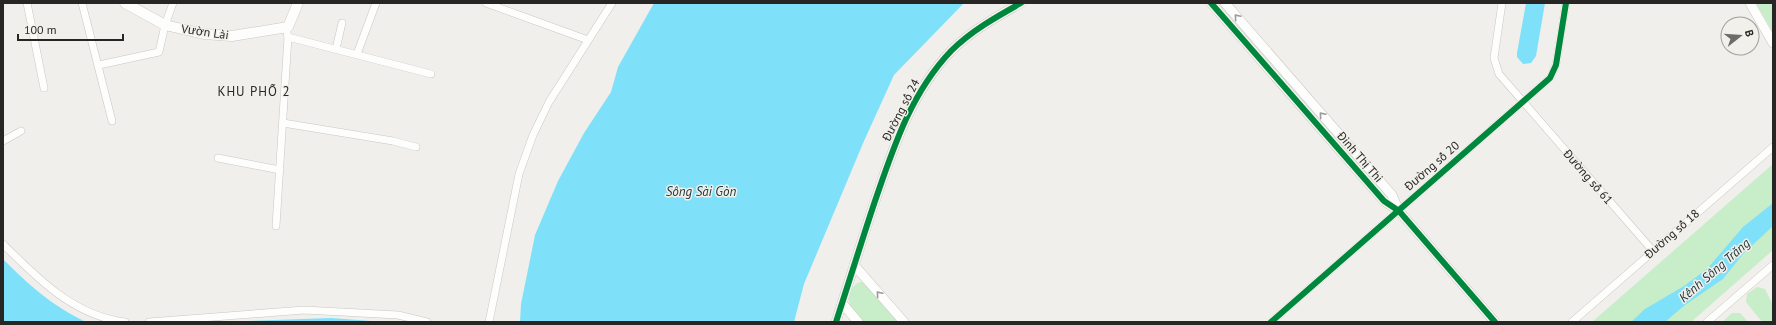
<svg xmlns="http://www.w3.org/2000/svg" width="1776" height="325" font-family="'PT Sans',sans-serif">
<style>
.green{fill:#c7eec8}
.water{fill:#7fe1f9}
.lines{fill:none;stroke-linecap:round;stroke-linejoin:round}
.minor-casing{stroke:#c8c7c4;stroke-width:8}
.tertiary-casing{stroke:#c8c7c4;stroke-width:10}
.secondary-casing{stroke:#c8c7c4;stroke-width:11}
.minor{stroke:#fdfdfc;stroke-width:7}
.tertiary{stroke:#fdfdfc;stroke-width:9}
.secondary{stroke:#fdfdfc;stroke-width:10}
.cycleway-casing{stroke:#f2f0ea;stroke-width:8}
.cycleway{stroke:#00873e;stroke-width:6}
.oneway{stroke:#9d9c9b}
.labels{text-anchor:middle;stroke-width:3;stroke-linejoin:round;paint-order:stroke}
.street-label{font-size:12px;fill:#272624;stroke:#f2f0ea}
.neighbourhood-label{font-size:13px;letter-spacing:1px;fill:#272624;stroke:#f2f0ea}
.water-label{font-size:13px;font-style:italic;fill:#21383f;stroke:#f2f0ea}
</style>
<rect width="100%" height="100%" fill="#f0efec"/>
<g class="green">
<polygon points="1756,3 1773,3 1773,32"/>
<polygon points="1773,164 1773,250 1691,322 1592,322"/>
<path d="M862 282 865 284 899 322H863C859 317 854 313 851 307 846 299 852 282 862 282Z"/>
<polygon points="1757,287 1765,289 1773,305 1773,322 1762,322 1746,302 1747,294"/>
<polygon points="1732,313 1740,313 1748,322 1722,322"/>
</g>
<g class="water">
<polygon points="654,3 964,3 894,75 864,141 804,284 794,322 520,322 521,304 535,235 558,181 584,133 611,92 618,67"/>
<polygon points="1526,3 1545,3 1536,56 1531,63 1523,64 1517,57 1517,53"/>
<polygon points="1773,203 1773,226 1743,254 1723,279 1685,305 1665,322 1631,322 1645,309 1684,286 1707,269 1743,227"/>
<path d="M3 259C30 286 51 305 86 322H3Z"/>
<polygon points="331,318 384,322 242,322 247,321"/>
</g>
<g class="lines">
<defs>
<g id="minor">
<polyline points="27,3 44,88"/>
<polyline points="82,3 112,121"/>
<polyline points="486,3 588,40"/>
<polyline points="1502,3 1494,58 1499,74 1653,251"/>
<polyline points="288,37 431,74"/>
<polyline points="336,49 342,23"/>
<polyline points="357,54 376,3"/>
<polyline points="99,65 159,52 165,25 173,3"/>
<polyline points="283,123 393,141 416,147"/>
<polyline points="3,141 21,131"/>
<polyline points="218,158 280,170"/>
<polyline points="276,226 288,37 286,28"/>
<path d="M3 244C37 278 74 316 125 322"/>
<polyline points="149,322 304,310 398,315 427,322"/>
<polyline points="489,322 519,174 533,135 549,102 612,3"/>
<polyline points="1271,322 1550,78 1556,65 1566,3"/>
<polyline points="1572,322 1773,147"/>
<polyline points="1707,322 1773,265"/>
</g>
<g id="tertiary">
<polyline points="1211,3 1384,201 1399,211 1495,322"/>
<polyline points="1225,3 1392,195 1399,211"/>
<polyline points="1750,3 1773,43"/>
<polyline points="854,265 904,322"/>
<polyline points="842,303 858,322"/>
<path d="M836 322C849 282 861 243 874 204 893 149 910 94 951 51 971 31 996 17 1021 3"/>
</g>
<polyline id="secondary" points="125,3 165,25 204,34 232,36 288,27 298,3"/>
</defs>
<use href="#minor" class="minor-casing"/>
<use href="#tertiary" class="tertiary-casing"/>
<use href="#secondary" class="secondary-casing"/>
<use href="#minor" class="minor"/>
<use href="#tertiary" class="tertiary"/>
<use href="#secondary" class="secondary"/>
<defs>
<g id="cycleway">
<polyline points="1211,3 1384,201 1399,211 1495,322"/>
<path d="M836 322C849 282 861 243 874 204 893 149 910 94 951 51 971 31 996 17 1021 3"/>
<polyline points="1271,322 1550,78 1556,65 1566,3"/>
</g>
</defs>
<use href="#cycleway" class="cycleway-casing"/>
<use href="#cycleway" class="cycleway"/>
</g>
<defs><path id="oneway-chevron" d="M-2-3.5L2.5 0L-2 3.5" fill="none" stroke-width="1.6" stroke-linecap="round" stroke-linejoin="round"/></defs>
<g class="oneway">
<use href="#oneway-chevron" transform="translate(1237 17) rotate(-131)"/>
<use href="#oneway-chevron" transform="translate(1322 115) rotate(-131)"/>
<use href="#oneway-chevron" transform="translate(879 294) rotate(-131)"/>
</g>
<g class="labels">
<g class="street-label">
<text transform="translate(205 32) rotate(8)" y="4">Vườn Lài</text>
<text transform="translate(901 110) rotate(-63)" y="4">Đường số 24</text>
<text transform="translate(1360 157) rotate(49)" y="4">Đinh Thị Thi</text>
<text transform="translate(1432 166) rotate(-41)" y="4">Đường số 20</text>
<text transform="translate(1588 177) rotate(49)" y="4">Đường số 61</text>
<text transform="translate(1672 234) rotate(-41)" y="4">Đường số 18</text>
</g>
<g class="neighbourhood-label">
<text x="254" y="96">KHU PHỐ 2</text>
</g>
<g class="water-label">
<text x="701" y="196">Sông Sài Gòn</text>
<text transform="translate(1714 270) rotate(-41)" y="5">Kênh Sông Trăng</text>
</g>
</g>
<rect width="1776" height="325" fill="none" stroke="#272624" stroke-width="8"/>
<g transform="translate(1740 36) rotate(73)"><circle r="19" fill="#f2f0ea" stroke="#a19f9b"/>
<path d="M0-3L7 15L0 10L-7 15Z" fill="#6d6c6a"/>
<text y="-6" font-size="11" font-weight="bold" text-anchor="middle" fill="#272624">B</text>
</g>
<path d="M18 34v6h105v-6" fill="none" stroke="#272624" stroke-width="2"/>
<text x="24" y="34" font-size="12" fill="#272624" stroke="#f2f0ea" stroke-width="3" paint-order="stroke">100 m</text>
</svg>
